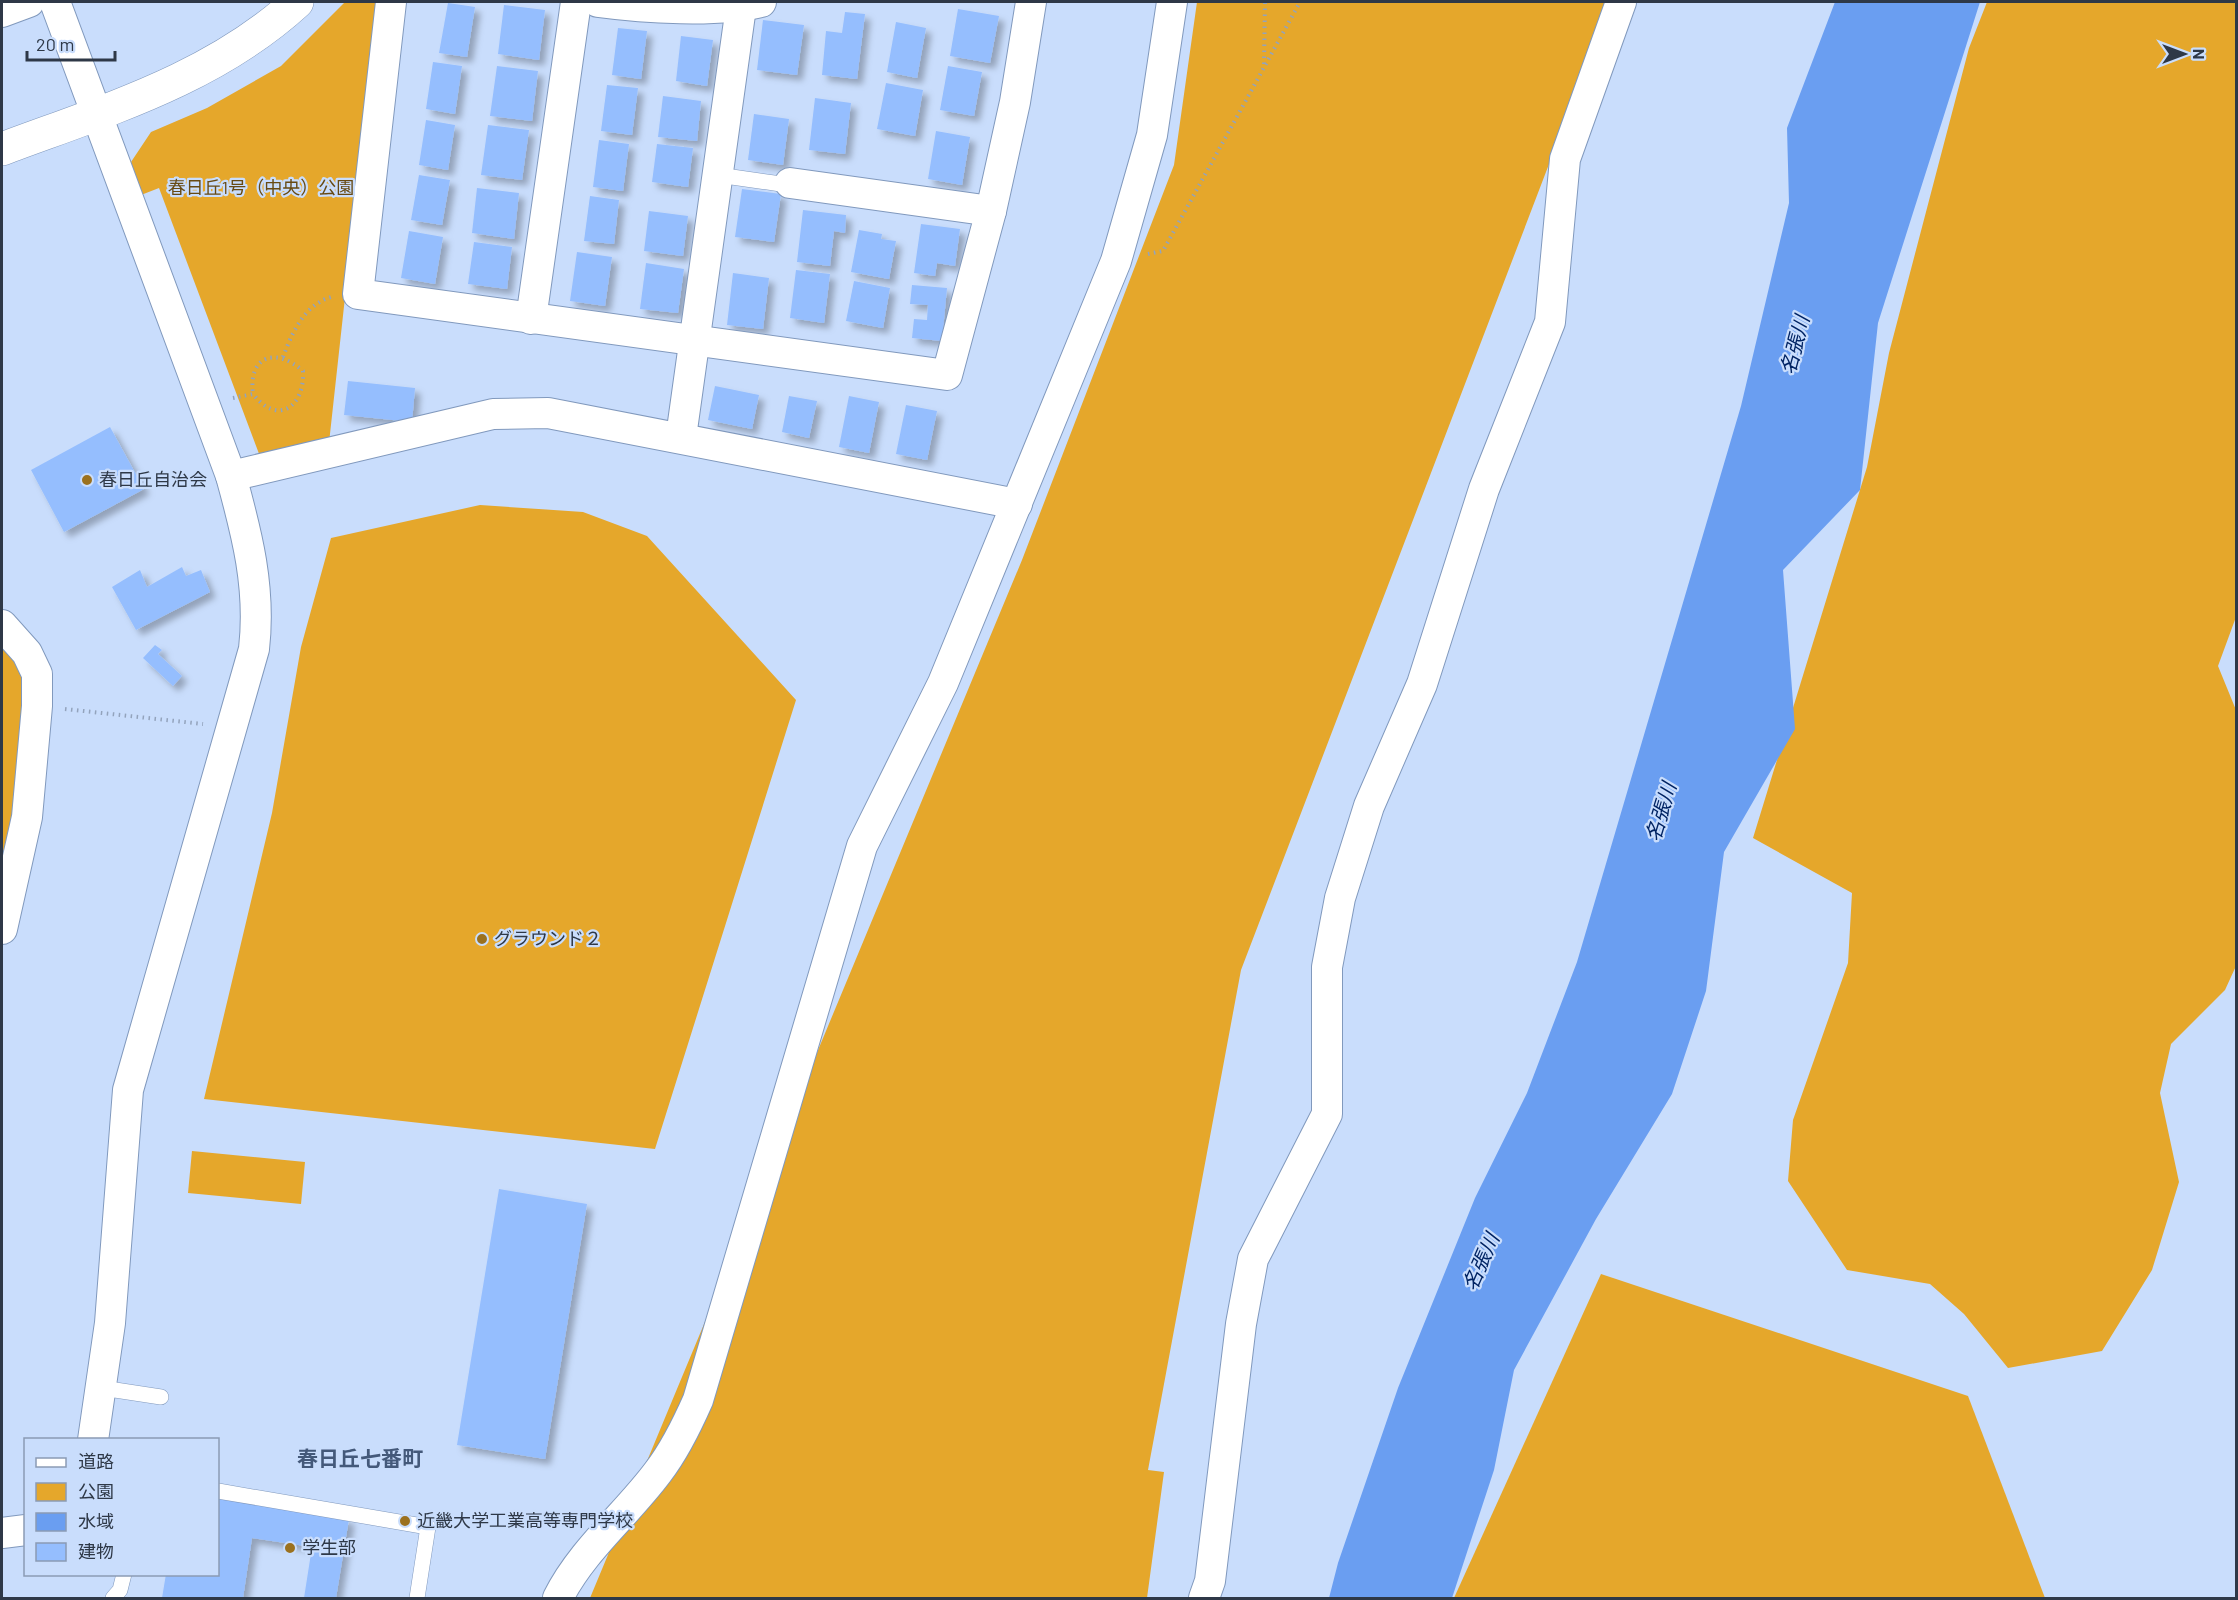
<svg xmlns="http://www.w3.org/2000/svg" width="2238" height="1600" font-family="Barlow,'Noto Sans JP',sans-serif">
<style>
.green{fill:#e5a72b}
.water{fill:#6a9ef1}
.building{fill:#95befe;filter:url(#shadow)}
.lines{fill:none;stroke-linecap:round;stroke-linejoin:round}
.service-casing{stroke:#8199bd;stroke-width:16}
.minor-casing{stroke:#8199bd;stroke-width:32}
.tertiary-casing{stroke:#8199bd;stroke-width:34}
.path{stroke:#93a3bc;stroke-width:4;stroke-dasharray:1.5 4.5;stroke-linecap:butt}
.service{stroke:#fff;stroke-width:15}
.minor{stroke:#fff;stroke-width:30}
.tertiary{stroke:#fff;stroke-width:33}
.poi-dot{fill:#9b711f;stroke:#c9ddfc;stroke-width:2}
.labels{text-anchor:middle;stroke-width:4.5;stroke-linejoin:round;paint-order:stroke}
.park-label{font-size:18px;fill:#674a13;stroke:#c9ddfc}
.poi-label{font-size:18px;fill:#2e3847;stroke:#c9ddfc;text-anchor:start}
.water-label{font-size:20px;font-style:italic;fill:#002363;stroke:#c9ddfc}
.quarter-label{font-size:21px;font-weight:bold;fill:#44597a;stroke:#c9ddfc}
</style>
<defs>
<filter id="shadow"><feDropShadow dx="5.5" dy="5.5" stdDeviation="3" flood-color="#0004"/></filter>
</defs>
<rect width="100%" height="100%" fill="#c9ddfc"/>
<g class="green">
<polygon points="345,2 376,2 377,6 329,443 261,459 159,188 141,195 131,162 151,132 207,108 281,66"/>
<polygon points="1197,2 1611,2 1241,970 1148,1470 1164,1472 1147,1598 590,1598 1022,560 1174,165"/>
<polygon points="1987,2 2236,2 2236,617 2218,666 2236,710 2236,966 2225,990 2171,1044 2160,1093 2179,1182 2152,1270 2102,1351 2008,1368 1964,1314 1930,1284 1847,1270 1788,1181 1793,1120 1848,963 1852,893 1753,838 1867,467 1889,353 1969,48"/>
<polygon points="480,505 583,512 647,536 796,700 655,1149 204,1099 272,813 301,647 331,538"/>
<polygon points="2,645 17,661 27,688 16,814 2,872"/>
<polygon points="192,1151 305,1162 301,1204 188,1193"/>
<polygon points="1601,1274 1968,1396 2045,1598 1454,1598"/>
</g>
<polygon class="water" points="1835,2 1980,2 1878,323 1860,490 1783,570 1795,729 1724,852 1706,991 1672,1094 1596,1219 1514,1370 1494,1470 1452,1598 1329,1598 1338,1563 1398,1388 1475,1198 1527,1093 1577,962 1741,406 1789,203 1787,128"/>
<g class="building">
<polygon points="448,3 475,7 467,57 439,53"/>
<polygon points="504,5 545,10 539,60 498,54"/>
<polygon points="958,9 999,16 990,63 950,56"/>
<polygon points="845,12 865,14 857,79 822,75 826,31 842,33"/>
<polygon points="763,20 804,25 797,75 757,70"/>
<polygon points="896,22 926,28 917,78 887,72"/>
<polygon points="618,28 647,31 641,79 612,75"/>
<polygon points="681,36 713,40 707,86 676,81"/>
<polygon points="433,62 462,66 455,114 426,109"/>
<polygon points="497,66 538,71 532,121 490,116"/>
<polygon points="948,66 982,72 974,116 940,110"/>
<polygon points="886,83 923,90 915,136 877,129"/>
<polygon points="607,85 638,88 632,135 601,131"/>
<polygon points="663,96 701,101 697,141 658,137"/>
<polygon points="815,98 851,103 845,154 809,150"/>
<polygon points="754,114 789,119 783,165 748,160"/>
<polygon points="426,120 455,125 448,170 419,165"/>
<polygon points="488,125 529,130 522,180 481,175"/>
<polygon points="936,131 970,137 962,185 928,179"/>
<polygon points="599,140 629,144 623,191 593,187"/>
<polygon points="657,144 693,148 688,187 652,182"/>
<polygon points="419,175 450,180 442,225 411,220"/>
<polygon points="477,188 519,193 514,239 472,233"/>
<polygon points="742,189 781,194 774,242 735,237"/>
<polygon points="590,196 619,200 614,244 584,241"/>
<polygon points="803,210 846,215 845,233 834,231 830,266 797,262"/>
<polygon points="649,211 688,216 683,256 644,251"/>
<polygon points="921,224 960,229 955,266 937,263 935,276 914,273"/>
<polygon points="859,230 882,234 881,239 896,241 889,279 851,272"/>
<polygon points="409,231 443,237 435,284 401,278"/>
<polygon points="474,242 512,247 507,289 468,284"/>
<polygon points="577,252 612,257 605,306 570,301"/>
<polygon points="646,263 684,269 678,313 640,309"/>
<polygon points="796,270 830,274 824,323 790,318"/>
<polygon points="733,273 769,278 763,329 727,325"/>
<polygon points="854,281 890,288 883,328 846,321"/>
<polygon points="912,285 947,288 942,341 912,338 914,319 927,320 928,305 910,304"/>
<polygon points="348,381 415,388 412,422 344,415"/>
<polygon points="715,386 759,395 752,429 708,420"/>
<polygon points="789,396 817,401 809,438 782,432"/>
<polygon points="849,396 879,402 869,453 839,447"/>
<polygon points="906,405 937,411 927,460 896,454"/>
<polygon points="110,427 144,489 64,532 31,470"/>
<polygon points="182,567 186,576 201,570 210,592 136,630 112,587 140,570 147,587"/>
<polygon points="155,645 162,650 158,654 182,676 173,686 143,658"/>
<polygon points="499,1189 587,1204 545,1459 457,1445"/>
<polygon points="218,1498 349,1519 336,1598 304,1598 312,1547 252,1538 243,1598 162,1598 166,1574 218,1574"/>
</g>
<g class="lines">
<defs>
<g id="service">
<polyline points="718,175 781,184 790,183"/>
<polyline points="102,1388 161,1397"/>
<polyline points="218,1491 428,1527 417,1598"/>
<polyline points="113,1598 120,1590 124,1574"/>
</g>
<g id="minor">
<path d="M55 2 231 476C247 534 261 588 254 649L128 1090 110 1323 93 1440"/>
<polyline points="391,2 358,294 947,375 991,211 1015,102 1031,2"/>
<path d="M598 2C643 8 718 13 761 2"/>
<polyline points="2,12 29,2"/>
<polyline points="790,183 991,211"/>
<polyline points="531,319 576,2"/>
<polyline points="681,437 741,7"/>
<polyline points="231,476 493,414 548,413 1017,504"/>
<polyline points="2,625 27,653 37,674 37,706 27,817 2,929"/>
<polyline points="2,1533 26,1530"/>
<path d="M558 1598C582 1550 626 1515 658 1472 675 1450 687 1425 698 1400L862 846 943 683 1116 261 1152 135 1172 2"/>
<polyline points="1204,1598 1210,1581 1241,1324 1253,1259 1327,1114 1327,967 1340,898 1369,806 1422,684 1484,489 1550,322 1565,159 1621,2"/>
</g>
<path id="tertiary" d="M2 149C106 110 213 79 297 2"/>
</defs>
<use href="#service" class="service-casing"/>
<use href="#minor" class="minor-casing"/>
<use href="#tertiary" class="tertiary-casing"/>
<g class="path">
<polyline points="1264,64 1265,2"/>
<polyline points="1148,254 1163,251 1300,2"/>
<path d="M283 357C292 333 304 305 331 297"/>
<path d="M233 398 253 394C277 426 305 407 303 371 276 347 248 355 253 394"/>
<polyline points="65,709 203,724"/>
</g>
<use href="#service" class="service"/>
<use href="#minor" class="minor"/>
<use href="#tertiary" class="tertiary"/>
</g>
<g class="poi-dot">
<circle cx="87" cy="480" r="6"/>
<circle cx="482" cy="939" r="6"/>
<circle cx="405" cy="1521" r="6"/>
<circle cx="290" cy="1548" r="6"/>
</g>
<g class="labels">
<g class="park-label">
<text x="261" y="194">春日丘1号（中央）公園</text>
</g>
<g class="poi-label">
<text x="99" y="486">春日丘自治会</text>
<text x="494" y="945">グラウンド２</text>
<text x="417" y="1527">近畿大学工業高等専門学校</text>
<text x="302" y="1554">学生部</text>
</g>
<g class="water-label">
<text transform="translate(1795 345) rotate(-75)" y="7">名張川</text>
<text transform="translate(1661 812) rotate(-73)" y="7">名張川</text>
<text transform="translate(1481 1262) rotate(-66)" y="7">名張川</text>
</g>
<g class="quarter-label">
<text x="360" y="1466">春日丘七番町</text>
</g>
</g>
<rect width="2238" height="1600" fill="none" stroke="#2e3847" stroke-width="6"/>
<rect x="24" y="1438" width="195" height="138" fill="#c9ddfc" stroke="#8b9bb4" stroke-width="1.5"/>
<rect x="36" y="1458" width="30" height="9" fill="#ffffff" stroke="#8b9bb4" stroke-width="1.5"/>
<text x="78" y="1468" font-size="18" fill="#2e3847">道路</text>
<rect x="36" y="1483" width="30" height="18" fill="#e5a72b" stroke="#8b9bb4" stroke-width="1.5"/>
<text x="78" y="1498" font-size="18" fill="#2e3847">公園</text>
<rect x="36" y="1513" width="30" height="18" fill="#6a9ef1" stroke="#8b9bb4" stroke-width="1.5"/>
<text x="78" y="1528" font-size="18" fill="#2e3847">水域</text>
<rect x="36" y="1543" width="30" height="18" fill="#95befe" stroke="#8b9bb4" stroke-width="1.5"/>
<text x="78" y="1558" font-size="18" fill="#2e3847">建物</text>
<g transform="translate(2184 54) rotate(90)" stroke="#c9ddfc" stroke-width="4.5" paint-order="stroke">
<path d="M0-4.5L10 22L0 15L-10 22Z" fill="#2e3847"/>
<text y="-9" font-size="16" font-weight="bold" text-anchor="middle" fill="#2e3847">N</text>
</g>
<path d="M27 51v9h88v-9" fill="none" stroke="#2e3847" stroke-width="3"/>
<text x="36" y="51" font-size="18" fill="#2e3847" stroke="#c9ddfc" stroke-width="4.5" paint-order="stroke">20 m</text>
</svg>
